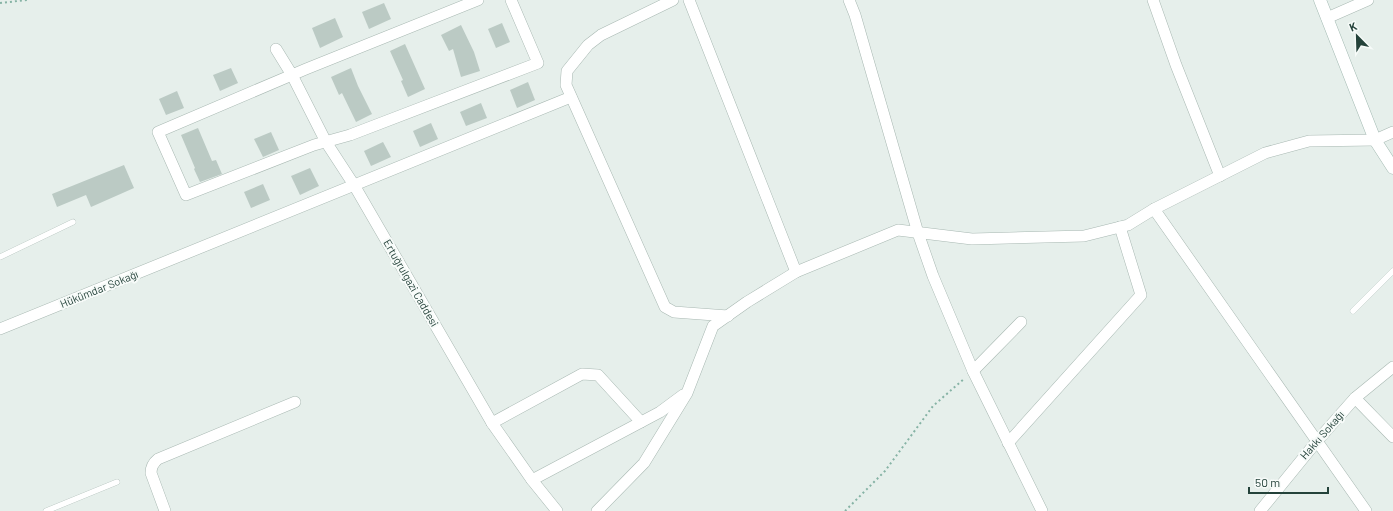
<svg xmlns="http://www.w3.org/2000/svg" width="1393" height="511" font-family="Barlow,sans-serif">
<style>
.building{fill:#bbcac4}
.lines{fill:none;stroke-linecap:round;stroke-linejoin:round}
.lane-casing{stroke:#a8b8b2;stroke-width:6}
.street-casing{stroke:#a8b8b2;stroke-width:12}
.secondary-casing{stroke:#a4bbb3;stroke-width:13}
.path{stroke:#86b3a5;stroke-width:2;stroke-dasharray:2 3;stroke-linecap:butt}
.lane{stroke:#fff;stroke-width:5.5}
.street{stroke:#fff;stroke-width:11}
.secondary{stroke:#fff;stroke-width:12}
.labels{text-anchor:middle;stroke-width:4;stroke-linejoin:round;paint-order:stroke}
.street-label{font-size:11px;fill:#24423a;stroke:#f7fbf9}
</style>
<rect width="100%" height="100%" fill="#e6efeb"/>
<g class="building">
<polygon points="384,3 391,19 369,29 362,12"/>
<polygon points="335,18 343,37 320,48 312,28"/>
<polygon points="502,23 510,42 496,48 488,29"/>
<polygon points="461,25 474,52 480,71 461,77 453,49 449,51 441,35"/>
<polygon points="405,44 425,89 408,97 401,81 403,80 390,51"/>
<polygon points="231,68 238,83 220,91 213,75"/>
<polygon points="351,68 358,86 372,114 356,122 342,93 339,95 331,77"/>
<polygon points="528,82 535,100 517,108 510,90"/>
<polygon points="177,91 184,108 166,115 159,99"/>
<polygon points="481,103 487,118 466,126 460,112"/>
<polygon points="431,123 438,139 420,147 413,131"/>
<polygon points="198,128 212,161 216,160 222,174 200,182 194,169 195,168 181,135"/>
<polygon points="271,132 279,150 263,157 254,139"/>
<polygon points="383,142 391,157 371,166 364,151"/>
<polygon points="124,165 134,188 91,207 86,195 57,207 52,194"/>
<polygon points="310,168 319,186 300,195 291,176"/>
<polygon points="263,184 270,200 251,208 244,192"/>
</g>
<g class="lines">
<defs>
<g id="lane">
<polyline points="0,257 73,222"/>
<polyline points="1353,311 1393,271"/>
<polyline points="46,511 117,482"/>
</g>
<g id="street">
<polyline points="478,0 306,69 158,132 186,195 314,145 350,135 538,63 511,0"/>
<polyline points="673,0 601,35 588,45 567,71 566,85 665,307 674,312 728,316"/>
<polyline points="689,0 796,272"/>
<polyline points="849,0 855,15 918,233 933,276 973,371 1042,511"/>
<polyline points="1153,0 1176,65 1220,176"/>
<polyline points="1327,18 1368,0"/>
<polyline points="276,49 292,75 326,142 354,185 492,423 532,480 557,511"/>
<polyline points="1154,209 1366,511"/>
<polyline points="0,329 571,97"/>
<polyline points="973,371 1021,322"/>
<polyline points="1355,398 1393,437"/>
<polyline points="492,423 582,374 598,375 641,422"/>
<polyline points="1008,443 1141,295 1120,227"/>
<polyline points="532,480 660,412 683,395"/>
<path d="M165 511 151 473C151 467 153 463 158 459L295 402"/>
<polyline points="597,511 644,463 687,393 713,326 747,302 796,272 898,230 972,239 1084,236 1128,225 1154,209 1265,153 1309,141 1375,140 1393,132"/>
<polyline points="1260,511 1317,441 1355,398 1393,367"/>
</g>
<polyline id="secondary" points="1320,0 1375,140 1393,168"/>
</defs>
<use href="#lane" class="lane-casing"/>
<use href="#street" class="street-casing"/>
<use href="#secondary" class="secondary-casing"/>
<g class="path">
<polyline points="0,3 27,0"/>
<polyline points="845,511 885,471 933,406 965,378"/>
</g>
<use href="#lane" class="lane"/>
<use href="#street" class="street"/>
<use href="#secondary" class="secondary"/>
</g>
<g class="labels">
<g class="street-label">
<text transform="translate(411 283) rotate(60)" y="4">Ertuğrulgazi Caddesi</text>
<text transform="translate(99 289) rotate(-22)" y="4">Hükümdar Sokağı</text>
<text transform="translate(1322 435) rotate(-49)" y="4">Hakkı Sokağı</text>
</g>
</g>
<g transform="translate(1357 36) rotate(337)" stroke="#f7fbf9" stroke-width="3" paint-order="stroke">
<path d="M0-3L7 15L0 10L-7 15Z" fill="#24423a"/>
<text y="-6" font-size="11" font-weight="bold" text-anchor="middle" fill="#24423a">K</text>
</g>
<path d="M1249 487v6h79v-6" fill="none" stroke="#24423a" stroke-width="2"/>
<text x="1255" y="487" font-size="12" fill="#24423a" stroke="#f7fbf9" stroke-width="3" paint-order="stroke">50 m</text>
</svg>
